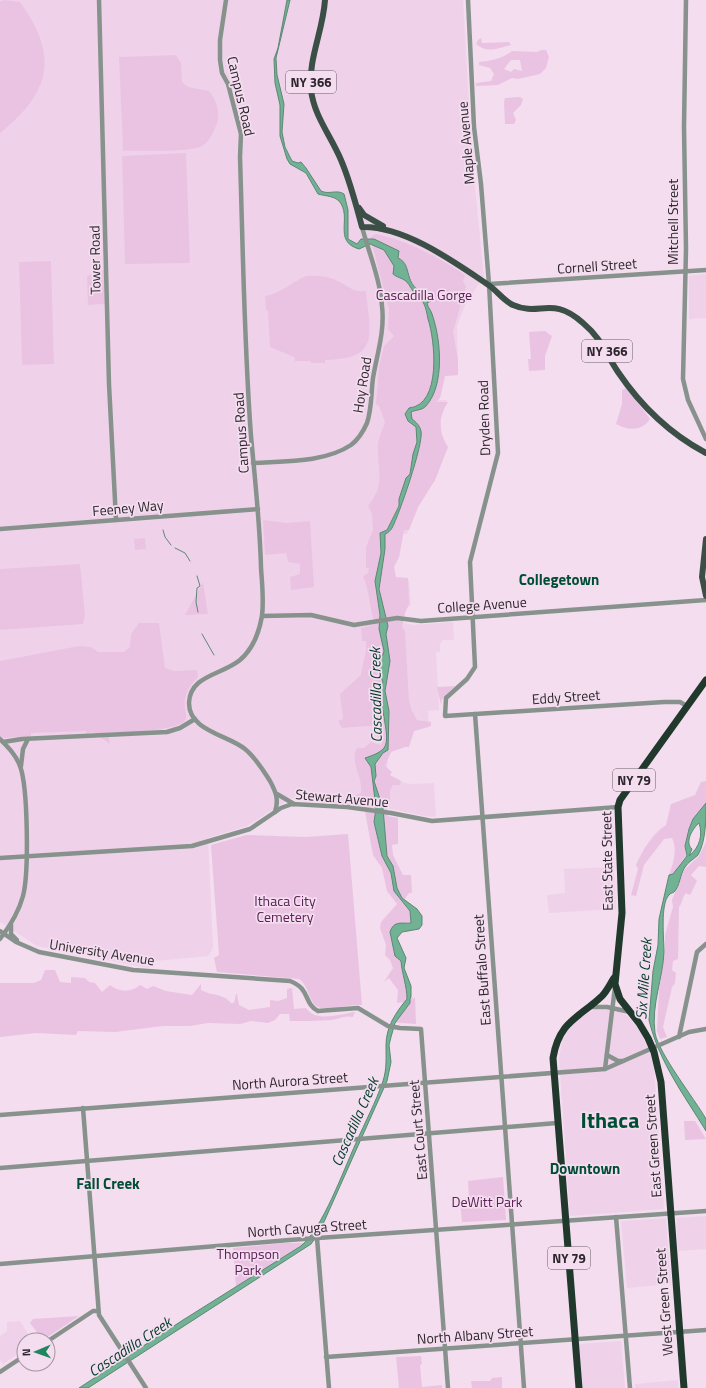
<svg xmlns="http://www.w3.org/2000/svg" width="706" height="1388" font-family="'Titillium Web',sans-serif">
<style>
.built{fill:#efd2ea}
.green{fill:#eac3e3;fill-rule:evenodd}
.water{fill:#71b194;stroke:#5d8775;fill-rule:evenodd}
.lines{fill:none;stroke-linecap:round;stroke-linejoin:round}
.stream{stroke:#5d8775;stroke-width:1}
.minor{stroke:#87928c;stroke-width:4.5}
.major{stroke:#3b4f46;stroke-width:6}
.highway{stroke:#21382d;stroke-width:7}
.labels{text-anchor:middle;stroke-width:3.5;stroke-linejoin:round;paint-order:stroke}
.shield{fill:#f3ddef;stroke:#695d67;stroke-width:1}
.shield-label{font-size:13px;font-weight:bold;fill:#2e262d}
.street-label{font-size:14px;fill:#2e262d;stroke:#f3ddef}
.park-label{font-size:14px;fill:#5b2156;stroke:#f3ddef}
.neighbourhood-label{font-size:15px;font-weight:bold;fill:#004d35;stroke:#f3ddef}
.water-label{font-size:15px;font-style:italic;fill:#013b28;stroke:#f3ddef}
.town-label{font-size:22px;font-weight:bold;fill:#004d35;stroke:#f3ddef}
</style>
<rect width="100%" height="100%" fill="#f3ddef"/>
<g class="built">
<polygon points="0,0 463,0 472,158 484,276 465,305 457,326 458,375 445,376 441,395 437,400 447,400 440,415 442,437 448,447 435,480 418,507 407,534 403,534 399,557 394,567 397,582 409,581 411,605 399,614 401,622 413,625 453,622 454,640 443,640 440,644 440,652 436,652 439,710 428,711 429,727 408,733 388,756 387,778 410,784 434,783 436,815 435,817 424,816 391,809 305,801 291,798 247,826 208,838 213,947 211,952 208,956 156,961 148,968 37,946 0,922"/>
<polygon points="706,274 706,318 689,319 689,276"/>
<polygon points="614,867 616,909 549,913 547,895 565,893 564,869"/>
<polygon points="595,1009 619,1011 629,1017 641,1033 651,1055 654,1068 664,1209 570,1216 559,1057 562,1042 570,1027 575,1021"/>
<polygon points="706,1216 706,1249 678,1251 676,1218"/>
<polygon points="666,1218 671,1284 627,1288 621,1221"/>
<polygon points="20,1321 32,1340 24,1340 24,1350 3,1364 0,1360 0,1336 7,1331 7,1322"/>
<polygon points="621,1341 625,1388 583,1388 579,1344"/>
<polygon points="678,1380 678,1388 635,1388 635,1384"/>
</g>
<g class="green">
<path d="M4 0 20 2C59 56 51 92 0 133V2Z"/>
<path d="M481 38 482 43 509 42 511 45C497 48 488 54 476 44L478 40Z"/>
<path d="M541 50H546L549 57 546 68 540 74 518 79 512 78 498 85 476 86V83L491 81 494 74 490 68 479 65V62C491 61 503 58 512 51L537 52ZM511 60H520L522 71 514 69 511 72 504 69Z"/>
<path d="M176 55 181 63 182 82 188 87 209 91C216 99 221 113 217 123 214 131 210 141 202 146 189 153 140 150 123 151L119 57Z"/>
<polygon points="520,97 523,99 521,105 513,113 516,120 514,124 505,124 504,102 505,98"/>
<polygon points="186,153 190,263 125,264 122,156"/>
<path d="M376 234C408 241 437 256 465 275L463 281 466 287 453 332 458 359V375L445 376 440 398 436 402H448C438 418 438 431 448 447L435 480 418 507 409 530H404L399 557 394 567 396 577 408 578 409 604 405 613 402 627 405 631 409 701 412 711 417 720 431 722V726L414 731 409 747H405L391 752 385 766 392 772 390 775 401 781 400 785H393L390 790V805L387 807 388 816 398 818V844L392 845 393 855 403 875H411L412 893H409L404 900 410 904 420 920 395 932 409 990 413 999 415 997 416 1024 390 1022 406 1002 397 1003 398 990 389 978 384 982 393 968 390 960 385 955 386 945 380 928 381 922 397 904 387 891 382 868 373 855 364 806 357 805 354 800 356 795 361 793C363 777 349 761 357 748H364L371 742 380 745 382 743 378 738 377 731 380 725 342 728 338 721 343 719 340 694 361 675C362 663 367 654 366 641H362L361 628 375 624C369 608 370 592 363 576L368 573 369 568H366V547L373 530 372 514 368 506C387 483 376 470 378 443 379 436 383 429 385 422L379 406 376 404 379 366 384 346 394 336 388 329 389 309 370 237Z"/>
<polygon points="51,261 54,364 22,365 19,262"/>
<polygon points="104,270 105,304 88,305 87,276"/>
<path d="M306 276C318 275 329 276 340 282 352 288 352 292 366 291 370 335 381 359 325 360V363H311V361H295L294 357 270 347 268 311 266 310 265 296C278 295 292 282 306 276Z"/>
<polygon points="545,331 552,336 545,356 545,370 529,371 528,359 531,359 529,332"/>
<path d="M627 388 650 419C642 431 629 431 616 424L622 404V390Z"/>
<polygon points="263,520 286,523 310,521 314,587 291,590 290,577 300,574 300,564 288,562 286,553 265,555"/>
<polygon points="145,538 146,549 135,550 134,539"/>
<polygon points="80,564 85,615 83,624 0,630 0,569"/>
<polygon points="203,582 208,614 185,615"/>
<path d="M139 623H159L165 668 175 671 197 670 198 677C190 685 183 695 185 707 185 711 187 716 186 719 181 731 120 734 108 732L110 744 93 732 86 734V731L31 733V736L4 738 0 737V661L79 646 91 647 98 652H124L130 647 131 634Z"/>
<polygon points="455,686 442,699 441,705 437,687"/>
<path d="M706 781V803L698 813 685 846 686 857 684 858 673 874 669 875C673 864 678 849 672 838L664 839 644 865 636 896 631 895 638 869 636 865C642 851 653 833 666 825L671 804 695 795 701 782Z"/>
<path d="M348 834 362 1005C350 1004 329 1010 321 1008 308 1005 310 986 299 979L217 972 214 958 219 955 211 845 246 835 306 837Z"/>
<path d="M706 842V867L699 866 691 875 697 881 690 895 686 893C682 897 683 902 679 907L678 959 673 961 672 970 676 973 675 983 672 987 663 1027 667 1037 660 1039 657 1031 659 990 665 950V935L673 907 672 900 684 870 699 856Z"/>
<path d="M45 970H55L60 982 71 983V977L85 978 89 982 95 983 102 992 110 985C119 992 131 993 140 985L147 989 153 986 166 991 192 995 201 984V990C211 996 223 993 231 1003H234L236 994H237L239 1005 249 1010 270 1007V1000L278 1001 287 998V989L292 988 294 1009 306 1008C316 1023 340 1014 355 1012L353 1017C345 1015 339 1019 331 1020 317 1021 304 1021 290 1021L289 1014H280L275 1020 268 1023 251 1021 240 1024 208 1023 190 1026H163L115 1032 78 1031 76 1035 36 1033 0 1037V983H34L41 980Z"/>
<polygon points="684,1121 695,1121 706,1139 685,1140"/>
<polygon points="503,1177 506,1220 462,1222 460,1200 469,1199 468,1181"/>
<polygon points="283,1243 305,1243 236,1287 233,1248"/>
<polygon points="79,1316 43,1340 30,1323 33,1319"/>
<polygon points="421,1356 422,1364 420,1365 422,1387 442,1385 442,1388 399,1388 396,1357"/>
<polygon points="502,1377 502,1388 472,1388 471,1381 490,1381 492,1378"/>
</g>
<g class="water">
<path d="M287 0H290L276 58 277 75 284 104 282 132 285 147 292 161 298 163 301 162 306 168 321 191C329 195 337 189 344 194L348 210V239L357 244 361 239H374L399 251 398 258C414 265 401 285 427 295L431 301 427 303C428 308 431 310 432 314 441 339 445 385 426 406 423 410 415 410 411 412L412 419C416 422 420 426 421 431 424 443 399 515 392 528 390 531 388 533 385 534V549L379 589 388 626 386 634 390 661 385 691 389 711 388 750 383 753 375 764 376 776 374 781 383 808 387 856 393 866 397 888 402 898 417 909 422 916V925L419 929 402 932 397 938 406 958 404 968 411 986V996L410 999V1003L395 1023 391 1037 389 1045 391 1062 387 1081 319 1233 311 1244 88 1388H79L183 1320 301 1246C323 1228 343 1171 356 1143 365 1122 376 1102 383 1081 387 1069 386 1057 386 1045 386 1027 396 1012 407 999 407 986 402 974 401 961L395 956 390 932C394 920 402 924 411 923L410 911 394 891 391 873 382 856 374 822 376 808 371 767 365 758C371 756 380 753 384 748 393 736 375 699 383 682L378 670 384 651 379 629 380 615 375 581 381 553 380 533 387 530 399 506V499L406 478 410 474 413 454 417 442 416 427 408 421 405 414 409 408C442 405 435 340 428 319 427 314 426 307 423 302 421 300 418 298 416 296 413 292 410 285 406 281 402 278 396 277 393 274L394 266 384 250 370 244 359 249C332 241 353 217 339 201 334 196 325 196 318 194L306 173 290 164 287 159 280 136V105L275 83 274 59 278 48Z"/>
<path d="M706 803C706 819 706 841 698 855 694 859 688 862 685 867 680 874 680 886 674 892 673 893 670 893 669 895 660 904 664 939 664 952 663 978 651 1005 655 1033 659 1054 694 1098 706 1119V1131C684 1095 659 1062 649 1020L653 971 658 945 659 919 669 875 673 874 687 856 685 846 689 829 693 819ZM699 823C703 835 700 847 689 856L692 849C684 842 693 828 699 823Z"/>
</g>
<g class="lines">
<g class="stream">
<polyline points="163,530 165,537 171,545"/>
<polyline points="175,548 185,553 190,561"/>
<polyline points="197,576 200,586 197,588 196,602 198,612"/>
<polyline points="202,634 214,655"/>
</g>
<g class="minor">
<polyline points="99,0 109,384 116,520"/>
<path d="M226 0 220 40V60L222 73 228 84 241 134 240 157C243 250 244 343 251 436 255 480 260 524 261 568 262 583 264 600 262 616 259 633 253 649 240 660 222 675 190 675 189 703 189 731 228 735 245 749 256 758 263 770 270 781 276 792 279 800 275 812"/>
<polyline points="468,0 474,127 481,184 489,284 498,453 470,562 475,667 467,679 446,698 445,716 664,702 680,702 687,706"/>
<polyline points="686,0 684,127 686,249 683,379 688,400 706,439"/>
<polyline points="489,284 706,270"/>
<path d="M253 463C284 461 324 463 351 445 359 439 363 432 367 423 372 408 371 393 373 378 377 354 385 331 382 306 380 279 369 253 362 227"/>
<polyline points="0,529 258,509"/>
<polyline points="262,616 311,615 354,625 397,618 421,621 706,600"/>
<polyline points="475,714 524,1388"/>
<path d="M0 739C8 747 16 755 20 766 28 787 29 873 23 896 19 911 10 926 0 939"/>
<polyline points="3,742 22,739 167,732 180,728 195,719"/>
<polyline points="21,766 23,749 28,739"/>
<polyline points="277,794 294,804"/>
<polyline points="0,858 192,846 250,829 281,808 292,804 347,807 391,813 432,821 618,807"/>
<polyline points="11,924 11,934 17,940"/>
<path d="M0 931 16 942 39 952 133 970 290 981C311 989 303 1003 318 1011L358 1008 388 1026 400 1028 421 1029 448 1388"/>
<polyline points="591,1007 607,1007 630,1012"/>
<polyline points="679,1037 697,952 706,944"/>
<polyline points="607,1055 618,1061 623,1061"/>
<polyline points="605,1069 615,987"/>
<polyline points="83,1108 99,1315 146,1388"/>
<polyline points="0,1115 605,1069 689,1032 706,1029"/>
<polyline points="0,1168 557,1123"/>
<polyline points="616,1217 630,1388"/>
<polyline points="317,1238 329,1388"/>
<polyline points="0,1264 289,1240 706,1211"/>
<polyline points="48,1341 93,1311 98,1311"/>
<polyline points="326,1357 706,1330"/>
<polyline points="0,1372 24,1356"/>
</g>
<g class="major">
<path d="M325 0C323 31 308 59 311 90 314 116 331 136 341 160 350 181 356 204 362 227 404 226 453 261 487 284 497 290 502 300 513 305 540 317 552 295 583 323 601 338 606 354 618 372 641 406 670 434 706 453"/>
<polyline points="359,208 364,215 383,226"/>
<polyline points="706,539 702,577 706,596"/>
</g>
<g class="highway">
<path d="M579 1388 553 1058C559 1021 579 1018 602 996 607 991 610 984 614 978"/>
<polyline points="684,1388 661,1082 654,1052 648,1038 639,1023 620,999 615,984 622,913 618,807 620,800 706,680"/>
</g>
</g>
<g class="labels">
<g class="shield">
<rect x="286" y="71" width="50" height="22" rx="3"/>
<rect x="582" y="340" width="50" height="22" rx="3"/>
<rect x="613" y="769" width="42" height="22" rx="3"/>
<rect x="548" y="1247" width="42" height="22" rx="3"/>
</g>
<g class="shield-label">
<text x="311" y="87">NY 366</text>
<text x="607" y="356">NY 366</text>
<text x="634" y="785">NY 79</text>
<text x="569" y="1263">NY 79</text>
</g>
<g class="street-label">
<text transform="translate(241 96) rotate(77)" y="5">Campus Road</text>
<text transform="translate(466 143) rotate(-95)" y="5">Maple Avenue</text>
<text transform="translate(673 222) rotate(-90)" y="5">Mitchell Street</text>
<text transform="translate(95 260) rotate(-91)" y="5">Tower Road</text>
<text transform="translate(597 266) rotate(-4)" y="5">Cornell Street</text>
<text transform="translate(362 385) rotate(-81)" y="5">Hoy Road</text>
<text transform="translate(484 418) rotate(-92)" y="5">Dryden Road</text>
<text transform="translate(241 433) rotate(-94)" y="5">Campus Road</text>
<text transform="translate(128 508) rotate(-5)" y="5">Feeney Way</text>
<text transform="translate(482 605) rotate(-4)" y="5">College Avenue</text>
<text transform="translate(566 697) rotate(-4)" y="5">Eddy Street</text>
<text transform="translate(342 798) rotate(5)" y="5">Stewart Avenue</text>
<text transform="translate(607 861) rotate(-91)" y="5">East State Street</text>
<text transform="translate(102 952) rotate(9)" y="5">University Avenue</text>
<text transform="translate(482 970) rotate(-94)" y="5">East Buffalo Street</text>
<text transform="translate(290 1081) rotate(-4)" y="5">North Aurora Street</text>
<text transform="translate(418 1130) rotate(-95)" y="5">East Court Street</text>
<text transform="translate(653 1146) rotate(-94)" y="5">East Green Street</text>
<text transform="translate(307 1228) rotate(-4)" y="5">North Cayuga Street</text>
<text transform="translate(664 1302) rotate(-94)" y="5">West Green Street</text>
<text transform="translate(475 1335) rotate(-4)" y="5">North Albany Street</text>
</g>
<g class="park-label">
<text x="424" y="300">Cascadilla Gorge</text>
<text x="285" y="906">Ithaca City<tspan x="285" dy="16">Cemetery</tspan></text>
<text x="487" y="1207">DeWitt Park</text>
<text x="248" y="1259">Thompson<tspan x="248" dy="16">Park</tspan></text>
</g>
<g class="neighbourhood-label">
<text x="559" y="585">Collegetown</text>
<text x="585" y="1174">Downtown</text>
<text x="108" y="1189">Fall Creek</text>
</g>
<g class="water-label">
<text transform="translate(376 695) rotate(-91)" y="5">Cascadilla Creek</text>
<text transform="translate(644 979) rotate(-86)" y="5">Six Mile Creek</text>
<text transform="translate(355 1122) rotate(-66)" y="5">Cascadilla Creek</text>
<text transform="translate(130 1347) rotate(-33)" y="5">Cascadilla Creek</text>
</g>
<g class="town-label">
<text x="610" y="1128">Ithaca</text>
</g>
</g>
<g transform="translate(36 1352) rotate(268)"><circle r="19" fill="#f3ddef" stroke="#a494a1"/>
<path d="M0-3L7 15L0 10L-7 15Z" fill="#1f8661"/>
<text y="-6" font-size="11" font-weight="bold" text-anchor="middle" fill="#2e262d">N</text>
</g>
</svg>
